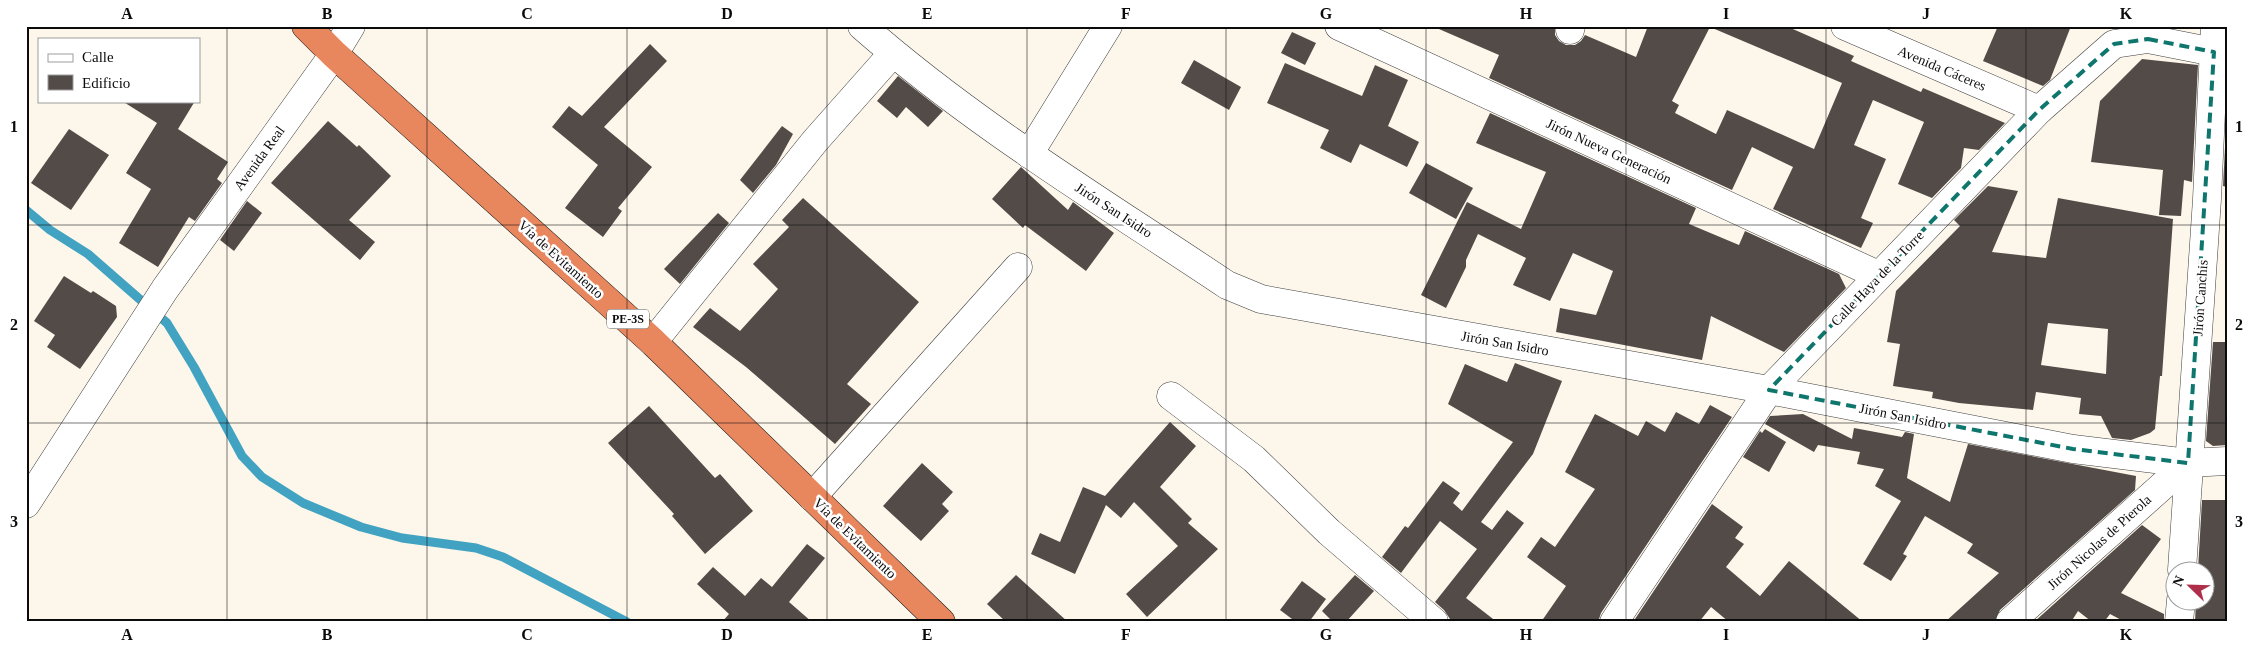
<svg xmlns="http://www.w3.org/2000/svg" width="2253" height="648" font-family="Georgia,serif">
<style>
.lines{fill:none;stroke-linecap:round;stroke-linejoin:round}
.stream{stroke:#41a3c1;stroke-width:9}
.building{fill:#534b48;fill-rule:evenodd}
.minor-casing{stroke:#3e3e3e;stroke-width:29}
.highway-casing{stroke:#1c1c1c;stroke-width:29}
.minor{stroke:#fff;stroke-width:28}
.highway{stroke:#e8865e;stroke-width:28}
.marked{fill:none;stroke:#0f766e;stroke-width:4;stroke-dasharray:10 6;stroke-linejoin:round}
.grid{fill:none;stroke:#0b0b0b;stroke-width:1;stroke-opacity:0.55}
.labels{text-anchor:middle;stroke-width:5;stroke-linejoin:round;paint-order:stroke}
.shield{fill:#fff;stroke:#545454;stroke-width:1}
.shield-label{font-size:12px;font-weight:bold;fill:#0b0b0b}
.street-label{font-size:14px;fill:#0b0b0b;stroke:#fff}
.neatline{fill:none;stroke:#0b0b0b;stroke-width:2}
.grid-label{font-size:16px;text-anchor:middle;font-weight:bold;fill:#0b0b0b}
</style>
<rect width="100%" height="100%" fill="#fdf7eb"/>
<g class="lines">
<polyline class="stream" points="26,210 50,230 88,254 167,323 194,367 242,456 262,477 303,503 361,527 402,538 476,548 503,557 627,622"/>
</g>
<g class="building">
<path d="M1432 26H1555V35L1559 41 1566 45H1575L1581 41 1585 35 1636 57 1648 26H1786L1854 56 1851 61 1921 92 1923 88 2005 123 1979 150 1964 148 1961 168 1932 198 1898 184 1924 122 1873 100 1854 145 1886 159 1861 218 1873 223 1861 248 1773 209 1793 167 1752 147 1732 190 1489 78 1499 55ZM1710 27 1842 83 1814 149 1727 110 1716 134 1675 113 1679 105 1672 101Z"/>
<polygon points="1998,26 2071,26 2050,80 2043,86 1983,61"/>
<polygon points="1292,32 1316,43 1305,65 1281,53"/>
<polygon points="650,44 667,61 604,127 652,167 618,208 622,211 603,237 565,208 598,165 552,127 569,106 582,116"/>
<polygon points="2142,59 2198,65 2192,182 2184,180 2181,216 2159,215 2163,170 2091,162 2100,101"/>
<polygon points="1194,60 1241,87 1229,110 1181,83"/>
<polygon points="1285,63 1362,96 1375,65 1408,80 1388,126 1419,142 1407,167 1360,144 1351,163 1320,148 1329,130 1267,103"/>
<polygon points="898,76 943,111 928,127 906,107 897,118 877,101"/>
<polygon points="122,101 195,101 178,129 228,162 217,179 222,183 195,221 189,217 158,267 119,243 151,189 126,173 157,123"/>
<polygon points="2227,110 2227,187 2223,186"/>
<polygon points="1490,113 1696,208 1689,224 1739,245 1745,231 1839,274 1846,288 1784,352 1711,316 1702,360 1556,332 1560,308 1596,315 1613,271 1573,253 1550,301 1513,285 1526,258 1478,234 1466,260 1466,267 1446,308 1421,295 1467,202 1521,229 1546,172 1476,143"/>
<polygon points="328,121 357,147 359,145 391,176 349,220 375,242 360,260 271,183"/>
<polygon points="782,126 793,134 776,165 753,193 740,180"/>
<polygon points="69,129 109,155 71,210 31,183"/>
<polygon points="1426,163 1473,188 1456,219 1409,193"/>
<polygon points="1021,167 1068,210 1073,202 1114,233 1086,271 1025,225 1023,228 992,199"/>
<path d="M1988 186 2018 191 1992 252 2046 258 2058 198 2173 219 2162 376H2160L2155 429 2150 433 2131 440 2112 438 2101 416 2079 414 2081 398 2036 392 2033 410 1959 403 1932 398 1933 392 1893 386 1900 344 1887 342 1896 291 1960 226 1954 220ZM2048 323 2108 329 2106 374 2041 365Z"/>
<polygon points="803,198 919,302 847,384 871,404 835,444 746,367 693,327 710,308 740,331 778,289 753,264 789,227 782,220"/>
<polygon points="247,201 262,213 234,251 220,240"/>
<polygon points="718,213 729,223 680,284 664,269"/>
<polygon points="64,276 91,293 93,291 116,306 117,317 80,369 47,347 55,335 34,321"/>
<polygon points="2213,342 2227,342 2227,445 2213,446 2206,441"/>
<polygon points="1515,363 1562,381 1533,454 1481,522 1492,530 1507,510 1524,523 1466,598 1497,622 1452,622 1444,610 1435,602 1477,549 1440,521 1401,573 1382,557 1405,526 1408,528 1443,481 1460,493 1453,503 1462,511 1513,442 1448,404 1465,364 1507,382"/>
<polygon points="1710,405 1732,417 1601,613 1598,622 1541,622 1566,586 1527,557 1541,537 1555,547 1595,489 1565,472 1595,414 1638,436 1646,421 1665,432 1676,412 1699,424"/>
<polygon points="649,406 715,478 720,474 753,511 705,554 672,516 674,514 608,443"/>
<polygon points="1803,414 1852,439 1854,428 1902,437 1905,432 1914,434 1907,478 1950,502 1968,444 2136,476 2135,490 2000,610 1995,622 1945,622 1999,573 1967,553 1973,544 1925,516 1903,554 1907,556 1891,581 1863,564 1901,501 1875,486 1884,469 1857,464 1860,452 1818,445 1814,452 1765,424 1770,416"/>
<polygon points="1170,422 1196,446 1160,487 1192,519 1188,523 1218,549 1147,617 1126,594 1178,546 1134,502 1121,518 1106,505 1075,574 1031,554 1040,533 1060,542 1083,487 1105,496"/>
<polygon points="1765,429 1786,442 1769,472 1743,457 1760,431 1762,433"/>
<polygon points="922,463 953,492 942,504 949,511 921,541 883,506"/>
<polygon points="2202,500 2227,500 2227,622 2195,622 2196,600 2206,600 2206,570 2198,570"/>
<polygon points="1712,504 1743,527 1735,538 1744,544 1726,567 1760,596 1789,561 1863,622 1729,622 1711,607 1699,622 1633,622"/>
<polygon points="2142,525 2161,539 2121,593 2164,614 2164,622 2125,622 2110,614 2104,622 2092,622 2078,611 2071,622 2034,622"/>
<polygon points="807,544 825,558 789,602 812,622 722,622 729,614 697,584 713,567 745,596 761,578 772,587"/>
<polygon points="1016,575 1068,622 1006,622 987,604"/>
<polygon points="1355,575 1374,591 1346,622 1333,622 1322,611"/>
<polygon points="1302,581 1326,599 1309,622 1296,622 1280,610"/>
</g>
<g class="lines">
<defs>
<g id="minor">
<path d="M862 26C975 125 1103 202 1227 285L1261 299 1769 390 2073 449 2188 463 2227 461"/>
<polyline points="1339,26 1878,275"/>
<polyline points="1845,26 2039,110"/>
<polyline points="1570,30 1571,26"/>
<polyline points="1029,154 1108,26"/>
<polyline points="653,342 815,141 893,53"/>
<polyline points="1171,396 1254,459 1329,532 1434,622"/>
<polyline points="812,497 1018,267"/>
<polyline points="26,504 165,289 334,54 351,26"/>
<polyline points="2182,570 2207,199 2215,26"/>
<polyline points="1614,622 1769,390 2039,110 2114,44 2148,39 2214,52"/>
<polyline points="2010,622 2188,463"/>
<polyline points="2179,622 2181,600"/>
</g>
<polyline id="highway" points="306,26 334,54 653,342 941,622"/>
</defs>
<use href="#minor" class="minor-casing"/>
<use href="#highway" class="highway-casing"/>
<use href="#minor" class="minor"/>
<use href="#highway" class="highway"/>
</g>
<path class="marked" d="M2148 39 2214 52 2188 463 2073 449 1769 390 2039 110 2114 44Z"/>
<path class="grid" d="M227 26V622M427 26V622M627 26V622M827 26V622M1027 26V622M1226 26V622M1426 26V622M1626 26V622M1826 26V622M2026 26V622M26 225H2227M26 423H2227"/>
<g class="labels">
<rect class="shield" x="607" y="309.5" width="42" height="19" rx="4"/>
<g class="shield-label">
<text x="628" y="323">PE-3S</text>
</g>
<g class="street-label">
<text transform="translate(1942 68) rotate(23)" y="5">Avenida Cáceres</text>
<text transform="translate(1609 151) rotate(25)" y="5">Jirón Nueva Generación</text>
<text transform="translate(259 158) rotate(-54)" y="5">Avenida Real</text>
<text transform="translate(1114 210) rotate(33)" y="5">Jirón San Isidro</text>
<text transform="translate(561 259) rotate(42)" y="5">Vía de Evitamiento</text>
<text transform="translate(1877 278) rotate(-46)" y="5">Calle Haya de la Torre</text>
<text transform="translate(2200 298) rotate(-86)" y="5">Jirón Canchis</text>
<text transform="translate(1505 343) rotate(10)" y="5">Jirón San Isidro</text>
<text transform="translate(1903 416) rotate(11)" y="5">Jirón San Isidro</text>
<text transform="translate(855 538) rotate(44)" y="5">Vía de Evitamiento</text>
<text transform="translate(2099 542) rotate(-42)" y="5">Jirón Nicolas de Pierola</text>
</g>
</g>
<rect width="2253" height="648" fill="none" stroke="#ffffff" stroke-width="55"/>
<rect x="38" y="38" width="162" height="65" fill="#ffffff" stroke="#9d9d9d"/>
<rect x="48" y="54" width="25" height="8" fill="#ffffff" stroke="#9d9d9d"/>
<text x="82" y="62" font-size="15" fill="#0b0b0b">Calle</text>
<rect x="48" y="75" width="25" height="15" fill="#534b48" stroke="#9d9d9d"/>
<text x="82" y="88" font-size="15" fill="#0b0b0b">Edificio</text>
<g transform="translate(2190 586) rotate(293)"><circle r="24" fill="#ffffff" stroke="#9d9d9d"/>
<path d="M0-4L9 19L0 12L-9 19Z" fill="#af2f4b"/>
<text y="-8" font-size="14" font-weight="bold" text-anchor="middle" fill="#0b0b0b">N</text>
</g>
<rect x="28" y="28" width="2198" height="592" class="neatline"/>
<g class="grid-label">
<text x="127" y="19">A</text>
<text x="327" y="19">B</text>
<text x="527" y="19">C</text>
<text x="727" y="19">D</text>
<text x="927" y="19">E</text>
<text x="1126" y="19">F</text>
<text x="1326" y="19">G</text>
<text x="1526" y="19">H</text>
<text x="1726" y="19">I</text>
<text x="1926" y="19">J</text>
<text x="2126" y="19">K</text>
<text x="14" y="132">1</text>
<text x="2239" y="132">1</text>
<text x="14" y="330">2</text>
<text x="2239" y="330">2</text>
<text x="14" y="527">3</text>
<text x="2239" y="527">3</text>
<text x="127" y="640">A</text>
<text x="327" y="640">B</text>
<text x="527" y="640">C</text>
<text x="727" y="640">D</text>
<text x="927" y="640">E</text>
<text x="1126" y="640">F</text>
<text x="1326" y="640">G</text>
<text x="1526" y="640">H</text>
<text x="1726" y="640">I</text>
<text x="1926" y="640">J</text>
<text x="2126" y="640">K</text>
</g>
</svg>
